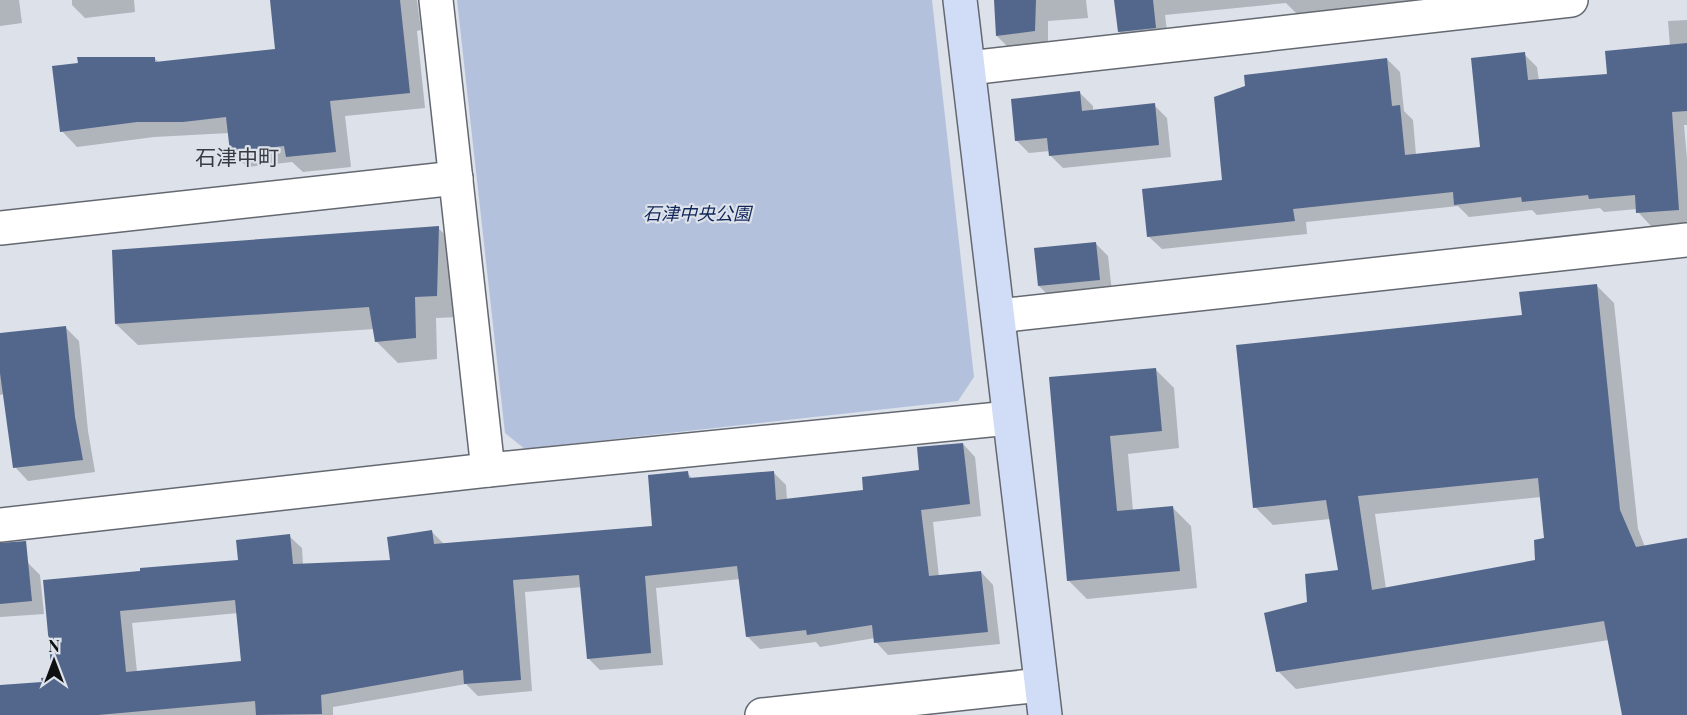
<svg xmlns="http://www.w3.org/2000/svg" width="1687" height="715" font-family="'Playfair Display','Noto Sans JP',serif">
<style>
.green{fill:#b3c1dc}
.shadow{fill:#0003;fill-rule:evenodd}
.building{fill:#53668b;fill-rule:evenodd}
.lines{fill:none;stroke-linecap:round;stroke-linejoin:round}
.street-casing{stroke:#646870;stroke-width:36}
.secondary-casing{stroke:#646870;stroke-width:36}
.street{stroke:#fff;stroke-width:33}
.secondary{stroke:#d1ddf7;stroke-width:33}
.labels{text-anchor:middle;stroke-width:4.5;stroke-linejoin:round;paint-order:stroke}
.park-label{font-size:18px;font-style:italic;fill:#112658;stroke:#dce1ea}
.quarter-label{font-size:21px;fill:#373a41;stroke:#dce1ea}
</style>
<rect width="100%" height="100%" fill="#dce1ea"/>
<polygon class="green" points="457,0 932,0 974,377 958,401 525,449 505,433"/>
<g class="shadow">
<polygon points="0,0 19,0 22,23 0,26"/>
<polygon points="72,0 134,0 135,12 85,18 72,5"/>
<polygon points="274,0 417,0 421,30 417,31 425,108 345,116 351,167 303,172 292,162 247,167 231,151 229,133 154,137 77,147 62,131 154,58 160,63 277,50"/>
<polygon points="995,0 1086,0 1088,18 1048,21 1048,44 1010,49 997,36"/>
<polygon points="1115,0 1478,0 1297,14 1286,3 1165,15 1168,40 1132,44 1119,32"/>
<polygon points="1687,20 1687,125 1684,125 1687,159 1687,223 1651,226 1638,212 1637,209 1604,212 1600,208 1537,215 1532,210 1469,217 1458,206 1306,222 1307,234 1162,249 1148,236 1387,59 1400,72 1404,111 1413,120 1416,155 1481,148 1524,54 1537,67 1539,81 1609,75 1670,46 1668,21"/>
<polygon points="1080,93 1093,106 1093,111 1154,105 1167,118 1171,157 1063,168 1050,155 1050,151 1029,153 1016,140"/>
<polygon points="438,228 460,249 458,317 436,318 437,359 398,363 376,341 374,329 138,345 116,324"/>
<polygon points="1095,243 1108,256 1112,292 1052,299 1039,286"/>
<path d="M1596 285 1614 303 1638 529 1645 547 1687 539V715H1623L1609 640 1296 689 1278 671 1308 603 1340 571 1330 519 1273 525 1255 507 1523 317ZM1541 497 1545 539 1536 562 1386 589 1375 514Z"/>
<polygon points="66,328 79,341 88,431 95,472 28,481 15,467 4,394 0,395 0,335"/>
<polygon points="1156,370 1174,388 1179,448 1128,454 1133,511 1173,508 1191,526 1197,588 1087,599 1069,581 1051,379"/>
<path d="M963 444 975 457 981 516 933 522 939 577 981 572 993 585 1000 644 888 655 876 642 875 638 820 647 816 642 760 649 747 636 740 579 656 588 663 665 600 670 588 658 582 587 525 592 532 691 478 696 466 684 333 707V715H0V686L43 684 54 678 45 581 240 561 289 536 302 548 303 565 392 562 432 532 445 545 654 527 687 473 693 479 773 472 786 485 787 500 865 491 921 472ZM238 613 242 663 137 672 132 623Z"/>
<polygon points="27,562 40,575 44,614 0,617 0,565"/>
</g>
<g class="building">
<polygon points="270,0 400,0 410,93 330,101 336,152 286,157 284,146 230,152 226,117 183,122 137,122 60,132 52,66 78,63 77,57 155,57 155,62 275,49"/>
<polygon points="994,0 1036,0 1035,31 996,36"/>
<polygon points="1114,0 1153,0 1156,28 1118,32"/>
<polygon points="1687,43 1687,111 1672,112 1679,210 1636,213 1635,195 1589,199 1588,195 1522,202 1521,197 1454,205 1453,192 1293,209 1295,221 1147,237 1142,189 1222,180 1214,97 1245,86 1244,75 1387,58 1392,106 1400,105 1405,155 1480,147 1471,58 1525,52 1528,80 1607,74 1605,51"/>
<polygon points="1080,91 1082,111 1155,103 1159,145 1049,156 1047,138 1015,141 1011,99"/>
<polygon points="439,226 437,296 415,297 416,338 375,342 369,307 115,324 112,250"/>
<polygon points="1096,242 1100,280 1038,286 1034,248"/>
<path d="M1597 284 1620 510 1636 547 1687 538V715H1622L1604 621 1276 672 1264 613 1307 602 1305 574 1338 570 1326 500 1253 508 1236 345 1522 315 1519 292ZM1538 478 1544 538 1534 540 1535 560 1372 590 1358 496Z"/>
<polygon points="66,326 75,417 83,460 13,468 0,373 0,333"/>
<polygon points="1156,368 1162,431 1110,436 1117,511 1173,506 1180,571 1067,581 1049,377"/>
<path d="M963 443 970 504 921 510 929 576 981 571 988 632 874 643 872 625 807 635 806 630 746 637 737 566 645 576 651 653 587 659 579 575 513 580 521 680 464 684 463 670 321 695 322 714 256 715 255 701 98 715H0V685L42 682 41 678 52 677 43 580 140 571V568L238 560 236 540 290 534 293 564 390 560 387 537 432 530 434 544 652 526 648 475 688 471 689 478 774 471 776 500 863 490 862 477 919 470 917 447ZM235 600 241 661 126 672 120 611Z"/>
<polygon points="26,541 32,601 0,604 0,543"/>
</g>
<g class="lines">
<defs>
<g id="street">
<polyline points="436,0 488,470"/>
<polyline points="969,68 1571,0"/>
<polyline points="0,228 456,178"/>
<polyline points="998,316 1687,240"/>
<polyline points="0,525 488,470 1009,418"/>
<polyline points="762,715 1041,685"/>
</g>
<polyline id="secondary" points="960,0 1045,715"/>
</defs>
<use href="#street" class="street-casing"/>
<use href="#secondary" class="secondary-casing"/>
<use href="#street" class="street"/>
<use href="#secondary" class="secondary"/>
</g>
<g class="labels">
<g class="park-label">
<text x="697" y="220">石津中央公園</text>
</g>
<g class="quarter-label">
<text x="237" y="165">石津中町</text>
</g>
</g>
<g transform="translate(54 661)" stroke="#dce1ea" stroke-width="4.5" paint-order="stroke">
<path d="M0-4.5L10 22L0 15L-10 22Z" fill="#0e1012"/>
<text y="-9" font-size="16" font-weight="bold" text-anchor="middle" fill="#0e1012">N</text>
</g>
</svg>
